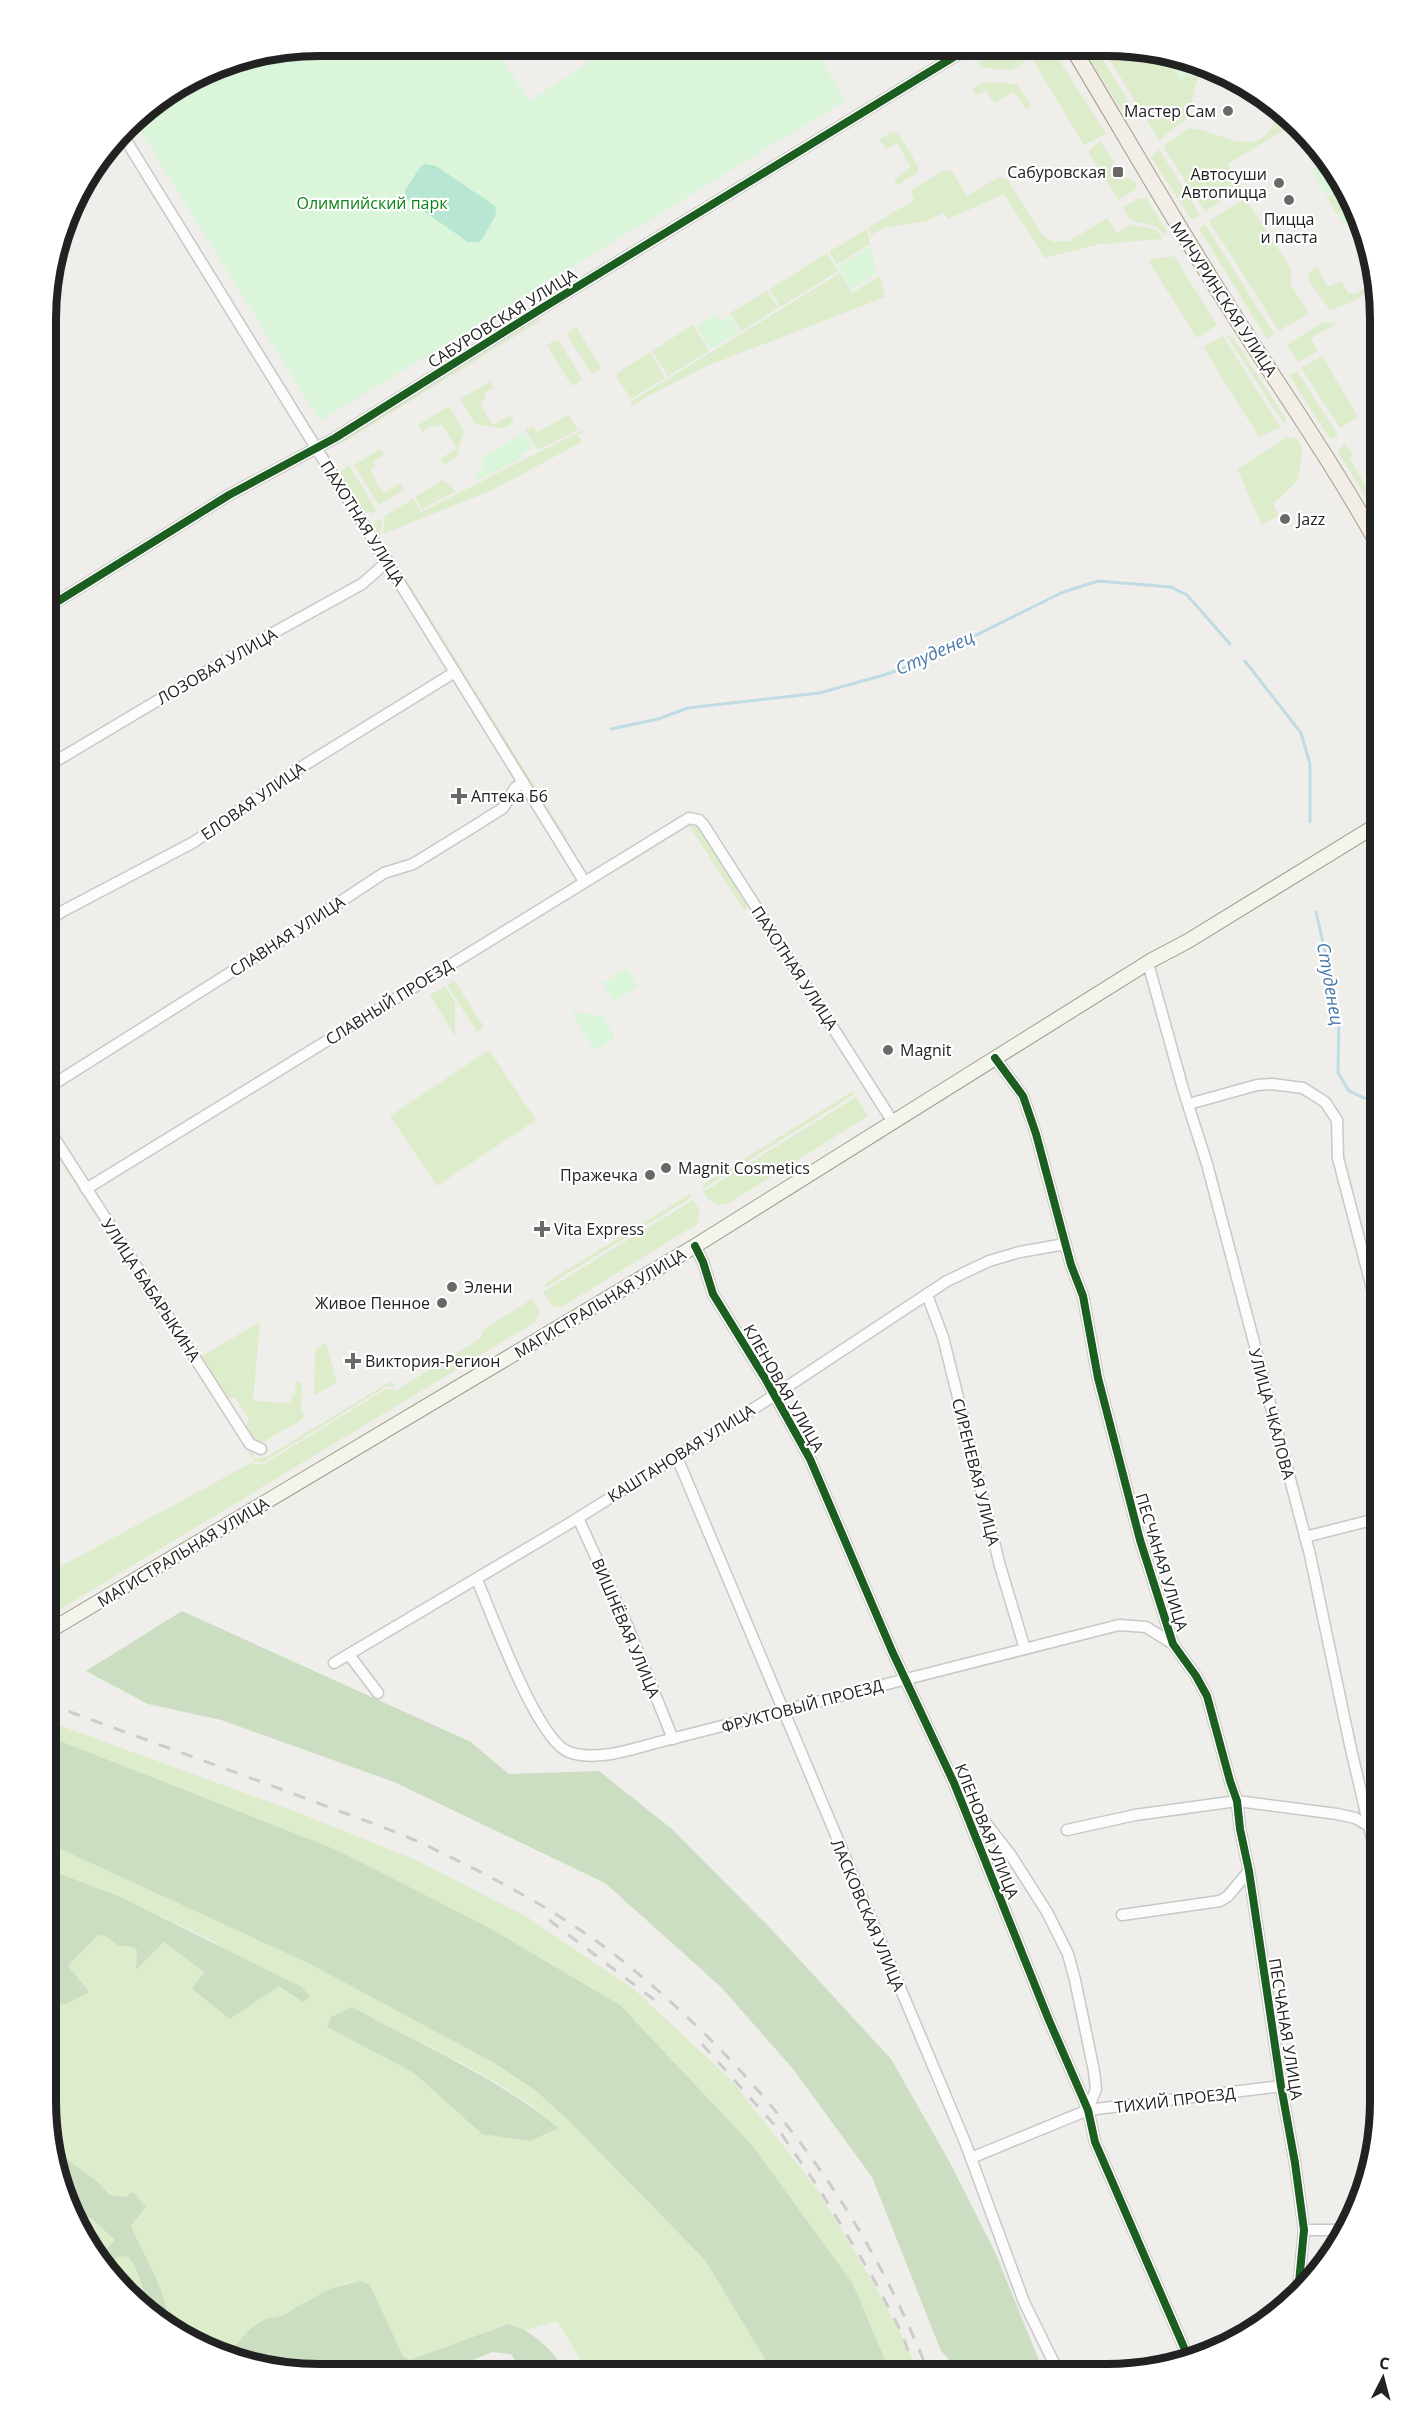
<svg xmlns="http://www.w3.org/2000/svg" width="1425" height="2420" font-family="'Open Sans',sans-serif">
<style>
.grass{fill:#ddeccb;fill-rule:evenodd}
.forest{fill:#cbdec1}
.park{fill:#daf5da}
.pitch{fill:#b7e6d2}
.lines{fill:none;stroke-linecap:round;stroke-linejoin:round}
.stream{stroke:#bfdbe3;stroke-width:3}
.street-casing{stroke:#c9c8c7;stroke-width:13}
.secondary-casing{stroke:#999a82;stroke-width:16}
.primary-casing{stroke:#a79c86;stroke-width:17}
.street{stroke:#fdfcfc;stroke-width:10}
.secondary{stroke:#f4f4ed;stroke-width:14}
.primary{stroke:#f3ede7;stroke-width:15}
.rail{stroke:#ccc;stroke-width:3;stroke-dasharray:12 12;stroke-linecap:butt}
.cycleway-casing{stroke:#fff;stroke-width:11}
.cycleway{stroke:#1b5e20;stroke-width:8}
.poi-dot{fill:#6a6968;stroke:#fff;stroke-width:2}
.labels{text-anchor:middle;stroke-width:4.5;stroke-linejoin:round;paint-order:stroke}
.poi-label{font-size:16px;fill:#222;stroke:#fff;text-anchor:start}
.park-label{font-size:16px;fill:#0c8416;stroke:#fff}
.street-label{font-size:16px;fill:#222;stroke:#fff}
.water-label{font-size:18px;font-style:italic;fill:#4a7aab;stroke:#fff}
.rim{fill:none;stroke:#222;stroke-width:8}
</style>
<rect width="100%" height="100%" fill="#f0eeeb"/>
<g class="grass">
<polygon points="1011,47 1024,47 1029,58 1027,60 1012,70 982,68 978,62"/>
<polygon points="1029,47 1048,47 1056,55 1106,134 1084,145 1031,57"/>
<polygon points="1082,47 1095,47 1137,115 1128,120"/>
<polygon points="1102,47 1143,47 1190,60 1187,77 1208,65 1207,72 1200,71 1186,120 1159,140"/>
<polygon points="983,82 1017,84 1031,106 1026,109 1014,92 994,103 986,91 976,95 972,89"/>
<path d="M1280 108 1295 123 1228 164 1240 185 1239 189 1205 212 1163 146 1189 128C1231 133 1261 167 1280 108Z"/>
<polygon points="892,132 898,133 919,168 917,173 897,185 894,180 911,167 897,143 887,149 879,140"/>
<polygon points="1100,141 1115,163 1112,165 1121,180 1126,177 1137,184 1135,190 1118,200 1088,151"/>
<polygon points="1159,149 1200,215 1192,220 1151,157"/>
<polygon points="944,170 952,172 967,196 999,177 1007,179 1041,233 1052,242 1069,241 1107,218 1117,233 1132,224 1157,230 1163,239 1101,244 1045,258 1004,194 948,219 943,213 926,221 884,228 871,235 869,227 914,200 911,194 913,189"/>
<polygon points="1344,187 1353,204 1337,214 1327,197"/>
<polygon points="1140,198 1147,199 1167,231 1164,236 1158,227 1130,220 1123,208"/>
<polygon points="1245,198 1292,270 1290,284 1309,313 1279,331 1209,221"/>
<polygon points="1205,224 1274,334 1267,339 1199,229"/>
<polygon points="867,229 870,244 837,264 829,252"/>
<polygon points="827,253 838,271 780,307 770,289"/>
<polygon points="1174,256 1217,325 1197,338 1148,260"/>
<polygon points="1317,267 1328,287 1341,281 1348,293 1356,294 1373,282 1374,288 1350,303 1330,310 1308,280 1309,273"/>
<polygon points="840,273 852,293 880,276 885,297 707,366 632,405 630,402"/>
<polygon points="767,291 778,308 741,331 730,313"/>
<polygon points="539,319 543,319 341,444 340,442"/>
<polygon points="1327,322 1336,324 1311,338 1318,351 1298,362 1287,345 1321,323"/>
<polygon points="693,325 709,351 668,376 652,351"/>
<polygon points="576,327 601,368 593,373 590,371 568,336 569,332"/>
<polygon points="1223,336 1280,427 1259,437 1203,347"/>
<polygon points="1227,336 1233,337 1286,419 1284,424"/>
<polygon points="555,340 559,341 581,377 581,381 572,386 547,345"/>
<polygon points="650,352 665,378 631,399 617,378 617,373"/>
<polygon points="1322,356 1358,417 1340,428 1301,368"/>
<polygon points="1297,371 1338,435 1330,439 1289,375"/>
<polygon points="490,381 494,387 485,393 484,399 480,402 487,416 494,425 510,415 514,422 503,429 475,424 460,399"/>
<polygon points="449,406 464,431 456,458 444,465 440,459 457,448 442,425 438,427 432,426 422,432 418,425"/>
<polygon points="567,415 570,416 578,430 538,450 525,429 533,427 538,432"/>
<polygon points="581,431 584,432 577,435 582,442 490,491 383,534 385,516 413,499 421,512"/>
<polygon points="1288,437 1295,438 1300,443 1302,451 1298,480 1273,504 1279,515 1262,525 1237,469"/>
<polygon points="1345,443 1353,456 1349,458 1380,509 1380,520 1338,452"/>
<polygon points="380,449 384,455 373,462 376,466 370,469 377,484 384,493 400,483 404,490 379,505 354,465"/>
<polygon points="349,465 376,510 372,513 362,511 341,476 341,471"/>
<polygon points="442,480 451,486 455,492 422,509 415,497"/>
<polygon points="382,518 380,537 569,841 564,838 374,530 375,522"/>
<polygon points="697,823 748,902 745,911 690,827 687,827 617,871 619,866 688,824"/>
<polygon points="454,980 484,1027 477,1032 447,985"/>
<polygon points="445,986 455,1002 455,1036 430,995"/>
<polygon points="489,1050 536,1120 437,1186 390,1116"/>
<polygon points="853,1091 855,1094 701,1190 704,1184"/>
<path d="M856 1097 868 1116 729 1203C717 1208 709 1202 703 1192Z"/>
<polygon points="46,1134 83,1195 256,1459 266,1457 388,1383 392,1382 396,1387 387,1386 266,1461 261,1463 254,1461 46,1139"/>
<polygon points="690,1194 692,1197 544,1288 547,1282"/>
<polygon points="693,1200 700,1211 697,1224 562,1307 552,1306 543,1292"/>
<polygon points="532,1299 540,1311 535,1322 46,1618 46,1576 56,1569 251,1463 263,1465 386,1389 397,1390 481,1338 483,1330"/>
<polygon points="260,1322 253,1401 291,1403 292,1395 295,1394 296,1382 302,1382 301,1412 305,1413 302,1420 259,1444 252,1439 245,1428 249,1419 235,1398 226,1398 202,1356"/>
<polygon points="326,1343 337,1382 314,1396 315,1350"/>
<polygon points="45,1720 297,1812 414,1859 527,1917 635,1990 734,2083 817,2189 875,2286 905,2341 918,2374 891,2374 853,2284 752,2145 620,2005 484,1925 337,1850 45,1735"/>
<path d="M45 1842 308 1963 496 2064 535 2090 570 2122 705 2260 774 2374H589L557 2321 523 2331 517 2325 507 2324 410 2360 403 2356 370 2285 350 2282 332 2288 298 2306 283 2316 265 2319 250 2329 231 2350 223 2354H214L166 2327C175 2304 140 2249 131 2226L146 2208 125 2197 110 2195 98 2182 55 2150 45 2102V2026L55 2018 45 2008V1994L63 2005 88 1990 68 1966 97 1936 104 1935 119 1946 133 1947 137 1952 136 1970 164 1942 205 1973 229 2019 279 1986 303 2002 211 1940 123 1898 45 1868ZM352 2007C418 2043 503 2077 559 2128L482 2134 414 2073 327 2027Z"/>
<polygon points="70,2213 91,2218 116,2240 96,2259"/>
<path d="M128 2255C136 2265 150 2300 144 2311L102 2269 119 2257Z"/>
</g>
<g class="forest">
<polygon points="182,1611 471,1742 509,1774 599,1771 672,1829 775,1933 891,2059 948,2159 995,2252 1045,2375 964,2375 941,2351 872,2177 793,2069 721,1987 605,1883 394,1782 221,1720 148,1704 86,1671"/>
<polygon points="45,1735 337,1850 484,1925 620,2005 752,2145 853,2284 891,2374 774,2374 705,2260 570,2122 535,2090 496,2064 308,1963 45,1842"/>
<polygon points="45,1868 123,1898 302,1987 310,1997 303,2002 279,1986 230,2019 192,1989 204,1972 164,1942 136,1970 137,1951 133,1947 119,1946 104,1935 97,1936 68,1966 88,1990 88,1993 63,2005 45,1994"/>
<path d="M352 2007C422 2045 496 2077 559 2128L529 2141 482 2134 414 2073 327 2027 331 2017Z"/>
<path d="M55 2150 98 2182 110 2195 125 2197 133 2192 146 2207 131 2226C140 2249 175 2304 166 2327L152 2319 144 2311C150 2300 136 2265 128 2256L119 2257 102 2268 96 2259 115 2240 91 2218 70 2213 66 2206Z"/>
<path d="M360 2281 370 2285 403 2356 410 2360 508 2324C526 2326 560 2354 564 2373H545V2370C535 2368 529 2371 520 2369L511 2354 492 2352 441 2373H283L216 2355 231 2350 250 2329 265 2319 283 2316 298 2306 332 2288Z"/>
</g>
<g class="park">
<polygon points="318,45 493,46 530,101 613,46 812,46 846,100 320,421 133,119 138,113 214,66"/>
<polygon points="1162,52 1208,65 1180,81"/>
<polygon points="1326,156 1343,186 1326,195 1313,173 1315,164"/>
<polygon points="1353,204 1359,214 1362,228 1360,230 1346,226 1337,214"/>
<polygon points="871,246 876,274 852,289 838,266"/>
<polygon points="716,314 720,321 729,316 739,332 711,349 696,326"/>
<polygon points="524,432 533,447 521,454 523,458 479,480 475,473 484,467 481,462 482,458"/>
<polygon points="627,968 638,987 614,1002 603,983"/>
<polygon points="571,1012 603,1016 614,1036 613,1040 595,1051"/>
</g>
<polygon class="pitch" points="425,164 436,166 495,206 496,215 480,242 468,242 405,198 405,190 421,166"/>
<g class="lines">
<g class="stream">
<polyline points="1245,661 1301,733 1310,764 1310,822"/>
<polyline points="611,729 658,719 688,708 819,693 884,675 922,662 1061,593 1098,581 1171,587 1187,595 1230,644"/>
<polyline points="1316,912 1339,1013 1338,1073 1349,1091 1380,1105"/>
</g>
<defs>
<g id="street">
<polyline points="122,134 584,881"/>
<polyline points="47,608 229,495 335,438 544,307 970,47"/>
<polyline points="47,771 56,761 244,649 362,584 388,561"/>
<polyline points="46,922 63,911 194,842 295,771 455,672"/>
<polyline points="1148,963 1183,1089 1207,1164 1310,1555 1350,1745 1379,1869"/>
<polyline points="995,1058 1023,1096 1036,1134 1071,1265 1083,1296 1098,1378 1140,1540 1173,1644 1196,1676 1207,1696 1230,1781 1237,1801 1240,1829 1249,1871 1281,2086 1295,2163 1304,2230 1298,2293"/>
<polyline points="46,1089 282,940 384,873 413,864 473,827 503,808 515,788 523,782"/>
<polyline points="1189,1104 1257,1085 1272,1084 1303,1088 1325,1102 1337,1120 1338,1158 1380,1319"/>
<polyline points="46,1125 250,1444 261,1449"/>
<polyline points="86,1189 689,818 699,820 703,824 893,1122"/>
<polyline points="695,1246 703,1262 713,1294 766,1380 810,1459 892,1651 954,1783 1048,2018 1088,2110 1095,2142 1189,2359"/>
<polyline points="927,1295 943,1337 1000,1566 1025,1649"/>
<polyline points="676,1455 965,2142 1024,2302 1060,2375"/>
<polyline points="578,1518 627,1625 673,1739"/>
<polyline points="1305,1537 1380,1518"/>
<path d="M477 1580C492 1614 537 1741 569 1752 597 1762 632 1749 659 1742L1119 1625 1146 1627 1173 1644"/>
<polyline points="350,1656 378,1693"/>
<polyline points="334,1663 565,1526 764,1402 947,1281 989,1261 1020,1252 1065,1244"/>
<polyline points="960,1790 1010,1854 1047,1912 1068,1954 1075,1980 1094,2071 1096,2089 1088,2110"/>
<polyline points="1067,1830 1135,1815 1237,1801 1337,1814 1355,1818 1371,1827 1379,1828"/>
<polyline points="1122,1915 1220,1901 1228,1896 1249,1871"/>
<polyline points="971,2158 1088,2110 1281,2086"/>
<polyline points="1304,2230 1346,2230"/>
</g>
<polyline id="secondary" points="46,1633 695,1246 1152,960 1188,941 1380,823"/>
<path id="primary" d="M1072 47C1125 135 1175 223 1230 309 1280 388 1335 466 1380 548"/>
</defs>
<use href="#street" class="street-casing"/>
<use href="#secondary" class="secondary-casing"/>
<use href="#primary" class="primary-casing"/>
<use href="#street" class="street"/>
<use href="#secondary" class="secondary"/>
<use href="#primary" class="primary"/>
<g class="rail">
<path d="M46 1703C135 1736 224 1768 313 1801 356 1818 401 1832 442 1853 509 1885 578 1923 635 1971 768 2081 866 2213 929 2374"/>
<polyline points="549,1920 661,2005"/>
<polyline points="702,2044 778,2129 818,2187 872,2276 902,2333 916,2374"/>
</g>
<defs>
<g id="cycleway">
<polyline points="47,608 229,495 335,438 544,307 970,47"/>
<polyline points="995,1058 1023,1096 1036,1134 1071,1265 1083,1296 1098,1378 1140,1540 1173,1644 1196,1676 1207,1696 1230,1781 1237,1801 1240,1829 1249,1871 1281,2086 1295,2163 1304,2230 1298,2293"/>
<polyline points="695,1246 703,1262 713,1294 766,1380 810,1459 892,1651 954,1783 1048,2018 1088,2110 1095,2142 1189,2359"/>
</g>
</defs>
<use href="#cycleway" class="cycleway-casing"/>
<use href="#cycleway" class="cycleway"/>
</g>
<g class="poi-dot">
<circle cx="1228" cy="111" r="6"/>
<rect x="1112" y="166" width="12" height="12" rx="3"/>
<circle cx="1279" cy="183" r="6"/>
<circle cx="1289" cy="200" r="6"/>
<circle cx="1285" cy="519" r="6"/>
<path d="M456 787h6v6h6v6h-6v6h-6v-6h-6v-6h6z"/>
<circle cx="888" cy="1050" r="6"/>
<circle cx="666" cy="1168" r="6"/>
<circle cx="650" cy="1175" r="6"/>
<path d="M539 1220h6v6h6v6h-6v6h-6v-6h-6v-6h6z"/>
<circle cx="452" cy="1287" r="6"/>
<circle cx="442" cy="1303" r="6"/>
<path d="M350 1352h6v6h6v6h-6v6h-6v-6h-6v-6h6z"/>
</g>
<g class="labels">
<g class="poi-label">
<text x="1216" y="117" text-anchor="end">Мастер Сам</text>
<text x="1106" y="178" text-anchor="end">Сабуровская</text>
<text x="1267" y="180" text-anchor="end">Автосуши<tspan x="1267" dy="18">Автопицца</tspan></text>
<text x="1289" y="225" text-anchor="middle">Пицца<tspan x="1289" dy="18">и паста</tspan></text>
<text x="1297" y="525">Jazz</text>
<text x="471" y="802">Аптека Б6</text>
<text x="900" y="1056">Magnit</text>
<text x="678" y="1174">Magnit Cosmetics</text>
<text x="638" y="1181" text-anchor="end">Пражечка</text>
<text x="554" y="1235">Vita Express</text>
<text x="464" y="1293">Элени</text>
<text x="430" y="1309" text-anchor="end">Живое Пенное</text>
<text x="365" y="1367">Виктория-Регион</text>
</g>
<g class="park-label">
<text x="372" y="209">Олимпийский парк</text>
</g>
<g class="street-label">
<text transform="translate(1224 299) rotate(57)" y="6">МИЧУРИНСКАЯ УЛИЦА</text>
<text transform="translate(502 318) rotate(-32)" y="6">САБУРОВСКАЯ УЛИЦА</text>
<text transform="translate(363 523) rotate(58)" y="6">ПАХОТНАЯ УЛИЦА</text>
<text transform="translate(217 666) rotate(-30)" y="6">ЛОЗОВАЯ УЛИЦА</text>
<text transform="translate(253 801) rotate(-35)" y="6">ЕЛОВАЯ УЛИЦА</text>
<text transform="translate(287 936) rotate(-33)" y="6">СЛАВНАЯ УЛИЦА</text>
<text transform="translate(795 968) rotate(57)" y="6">ПАХОТНАЯ УЛИЦА</text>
<text transform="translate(389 1002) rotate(-32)" y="6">СЛАВНЫЙ ПРОЕЗД</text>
<text transform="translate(151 1290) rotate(57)" y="6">УЛИЦА БАБАРЫКИНА</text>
<text transform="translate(600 1303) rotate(-31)" y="6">МАГИСТРАЛЬНАЯ УЛИЦА</text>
<text transform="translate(784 1388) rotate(60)" y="6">КЛЕНОВАЯ УЛИЦА</text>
<text transform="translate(1272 1414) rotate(75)" y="6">УЛИЦА ЧКАЛОВА</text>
<text transform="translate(681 1453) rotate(-32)" y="6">КАШТАНОВАЯ УЛИЦА</text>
<text transform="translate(976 1472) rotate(76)" y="6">СИРЕНЕВАЯ УЛИЦА</text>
<text transform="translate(183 1552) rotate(-31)" y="6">МАГИСТРАЛЬНАЯ УЛИЦА</text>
<text transform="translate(1162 1562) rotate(73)" y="6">ПЕСЧАНАЯ УЛИЦА</text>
<text transform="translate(626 1628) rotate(67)" y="6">ВИШНЁВАЯ УЛИЦА</text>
<text transform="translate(802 1706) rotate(-15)" y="6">ФРУКТОВЫЙ ПРОЕЗД</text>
<text transform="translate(987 1831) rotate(68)" y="6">КЛЕНОВАЯ УЛИЦА</text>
<text transform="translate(868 1915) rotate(67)" y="6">ЛАСКОВСКАЯ УЛИЦА</text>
<text transform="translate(1286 2029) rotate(81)" y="6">ПЕСЧАНАЯ УЛИЦА</text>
<text transform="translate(1175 2100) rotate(-7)" y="6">ТИХИЙ ПРОЕЗД</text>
</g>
<g class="water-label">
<text transform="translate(935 653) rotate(-24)" y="6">Студенец</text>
<text transform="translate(1330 984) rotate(80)" y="6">Студенец</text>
</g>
</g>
<path d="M0 0H1425V2420H0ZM319 56H1107A263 263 0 0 1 1370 319V2101A263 263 0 0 1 1107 2364H319A263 263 0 0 1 56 2101V319A263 263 0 0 1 319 56Z" fill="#fff" fill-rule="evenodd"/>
<path class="rim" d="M319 56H1107A263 263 0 0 1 1370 319V2101A263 263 0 0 1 1107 2364H319A263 263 0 0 1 56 2101V319A263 263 0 0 1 319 56Z"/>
<g transform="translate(1383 2378) rotate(6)" stroke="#ffffff" stroke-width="4.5" paint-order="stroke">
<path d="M0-4.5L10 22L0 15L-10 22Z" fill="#222222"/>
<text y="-9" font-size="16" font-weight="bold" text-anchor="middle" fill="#222222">С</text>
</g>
</svg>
